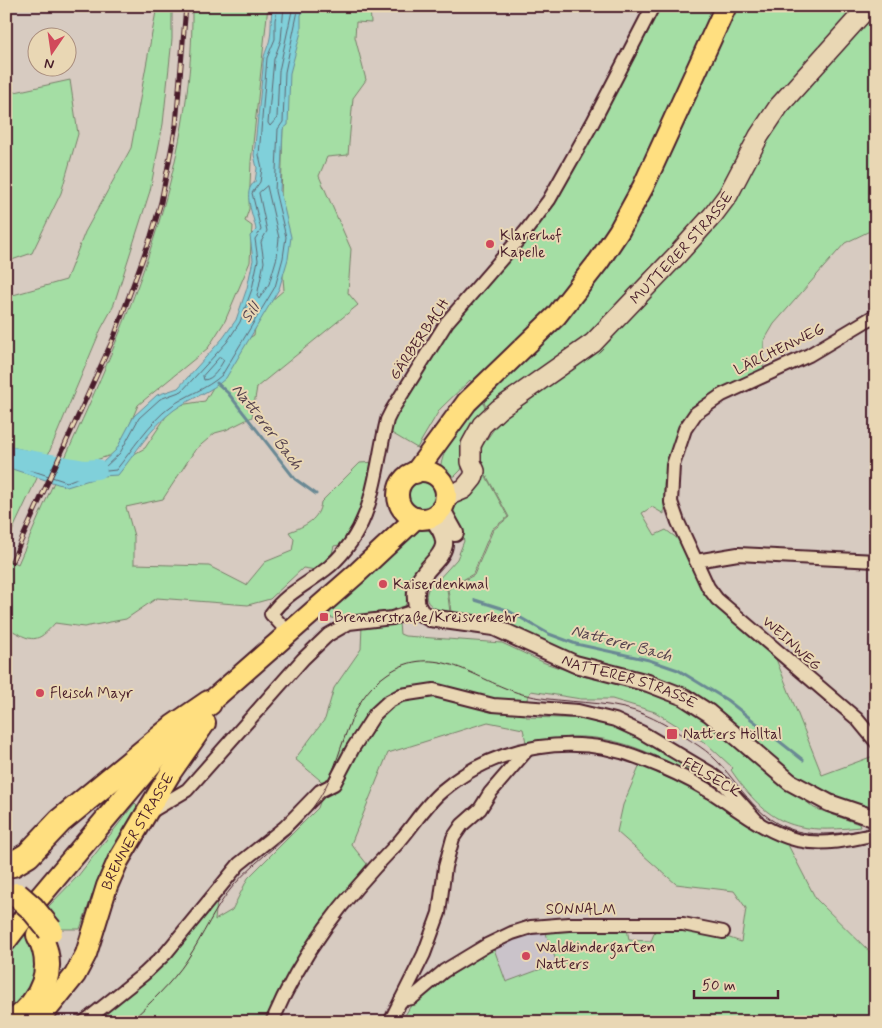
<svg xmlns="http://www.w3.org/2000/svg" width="882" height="1028" font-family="Mynerve,sans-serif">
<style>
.built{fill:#cac3ca}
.green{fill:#a4dea4;stroke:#777e68}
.water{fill:#80d0da;stroke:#6a8994}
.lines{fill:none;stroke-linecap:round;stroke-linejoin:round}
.shore{stroke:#606671;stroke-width:1}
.stream{stroke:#6a8994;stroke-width:3}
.river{stroke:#80d0da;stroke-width:20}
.minor-casing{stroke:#4a1f2b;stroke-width:16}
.tertiary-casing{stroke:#4a1f2b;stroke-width:20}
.secondary-casing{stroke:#4a1f2b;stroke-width:22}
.primary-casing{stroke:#4a1f2b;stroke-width:24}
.motorway-casing{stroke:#4a1f2b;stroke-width:28}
.minor{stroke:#e9d7b4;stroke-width:12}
.tertiary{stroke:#e9d7b4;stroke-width:16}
.secondary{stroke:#e9d7b4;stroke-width:19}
.primary{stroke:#ffdf80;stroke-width:20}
.motorway{stroke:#ffdf80;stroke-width:24}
.tram{stroke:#4a1f2b;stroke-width:1}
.rail-casing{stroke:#4a1f2b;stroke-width:5}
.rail{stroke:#e9d7b4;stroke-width:3;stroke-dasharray:9;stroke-linecap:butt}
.motorway-bridge-casing{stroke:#4a1f2b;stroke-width:28;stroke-linecap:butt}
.motorway-bridge{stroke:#ffdf80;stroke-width:24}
.poi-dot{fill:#d1495b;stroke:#e9d7b4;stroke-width:2}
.labels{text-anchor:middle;stroke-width:4;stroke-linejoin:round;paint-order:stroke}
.poi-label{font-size:15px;fill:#4a1f2b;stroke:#e9d7b4;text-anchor:start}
.street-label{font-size:15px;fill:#4a1f2b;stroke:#e9d7b4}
.water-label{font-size:16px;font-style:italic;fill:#55424e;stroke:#e9d7b4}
</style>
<rect width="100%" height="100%" fill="#d7cbc1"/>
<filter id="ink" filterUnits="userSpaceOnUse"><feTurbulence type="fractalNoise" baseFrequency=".02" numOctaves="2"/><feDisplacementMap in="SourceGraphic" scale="10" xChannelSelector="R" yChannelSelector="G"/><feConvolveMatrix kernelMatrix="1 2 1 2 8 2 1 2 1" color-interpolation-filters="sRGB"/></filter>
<g filter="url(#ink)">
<polygon class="built" points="545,931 557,963 506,982 494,949 527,935"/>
<g class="green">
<polygon points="157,6 172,6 172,39 163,124 150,191 113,307 101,329 48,455 6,446 6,297 66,280 85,232 131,148"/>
<path d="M192 6H268L251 162 249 209 245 221 252 226 250 262 225 321 208 348 138 405 118 453 73 467 64 460C130 316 194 168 192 6Z"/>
<path d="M299 6H370L371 23 356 22 355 37 366 80 353 98 348 155 327 157 319 176 351 249 348 293 358 305 257 387 252 417 226 430 215 433 195 450 163 499 126 507 134 536V564L209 566 246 585 265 562 292 551 294 539 289 532C305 526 319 520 321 502L360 463 377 462C369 490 359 519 344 544L334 546 331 557 316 570 303 568 270 599 248 605 157 598 126 619 84 627 55 623C37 644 32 642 8 628L6 630V558L18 564 54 482 100 473 145 448 173 406 205 401 221 374 224 354 254 335 257 313 284 290 280 239 284 85Z"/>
<polygon points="655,6 876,6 876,228 845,243 774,324 764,341 763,372 721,389 668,461 664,484 664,514 652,507 642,513 655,535 666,530 678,539 699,580 776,659 822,775 876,755 876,782 871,808 847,801 790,773 695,693 564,653 517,629 486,617 451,612 448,589 474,575 493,530 509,517 479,462 482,446 494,429 482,397 470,380 440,409 417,448 388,431 443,334 556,199"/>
<polygon points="70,80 78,134 61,193 32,253 6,262 6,94"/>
<polygon points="481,398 486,410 461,470 455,476 446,477 440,467 446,447"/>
<polygon points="6,467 12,467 38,476 6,544"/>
<path d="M481 467 508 517 492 529 473 574 447 589 450 612C429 609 418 600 434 580L436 582 457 559 464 541 461 530 450 511V507Z"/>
<circle cx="421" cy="494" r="18"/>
<path d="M420 524 431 526 439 546C431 557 414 575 409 588 404 598 410 604 400 612L347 621 328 617 333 606Z"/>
<path d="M399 623 400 634 405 636 502 643 545 663 586 677 632 686 677 701 723 733 814 808 859 824 860 827C795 834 769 826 731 770L733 768 707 744 655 712 612 699H581L531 691 527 699 526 717 595 719 637 735 710 775 740 807C693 776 642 739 583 737 565 736 544 741 526 742L523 729 488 722 388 753 351 844 367 864C328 913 291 963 267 1022H89L218 892 215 920 232 910 248 878 318 808 326 785 295 759 325 719 334 688 361 649 362 625Z"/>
<polygon points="640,765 699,792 758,831 786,841 816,899 876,958 876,1022 401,1022 416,997 494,949 506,982 557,963 545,931 627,928 629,940 651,941 656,929 704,929 741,942 746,908 734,891 676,884 617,832 623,805"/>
<polygon points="135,803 138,806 93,893 80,929 61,929 46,909 78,876"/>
<polygon points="25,930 38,948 40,977 6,1018 6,953"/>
</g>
<path class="water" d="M273 6H305L301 15V32L290 73 288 125 283 129 280 191 291 237 288 259 279 289 226 378C211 392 191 398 174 410 151 427 135 454 118 475L102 476 67 487 6 467V444L60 468H84L102 463 116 450 134 416 157 395 178 388 223 338 236 320 247 288 253 260 250 236 256 230C254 216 241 191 255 182L257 168 254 155 263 68C262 56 268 49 270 38 272 27 270 17 273 6Z"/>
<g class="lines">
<g class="shore">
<path d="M278 6 275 20V39L267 58 259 155 262 168 260 182 252 193 261 230 255 239 258 260 252 289 240 322 227 342 182 391 160 399 139 418 120 453 105 467 107 471 116 470C133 449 148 424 170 407 186 395 207 389 222 375L275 287 283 258 286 237 275 191 278 129 283 122 285 72 299 6"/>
<polyline points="284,6 281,40 274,59 268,123 270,126 277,118 279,71 293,6"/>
<polygon points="267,186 279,238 277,257 269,284 259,299 257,296 264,262 261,242 267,231 259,193"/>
<path d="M220 357 224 360C219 368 214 379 204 380L203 376Z"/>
<polyline points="6,450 58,472 79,473 82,476 67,482 6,462"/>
</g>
<g class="stream">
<polyline points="217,383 228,393 295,479 316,494"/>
<polyline points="475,600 507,610 549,634 576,644 649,660 678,670 727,700 803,760"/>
</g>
<polyline class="river" points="6,456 85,470 97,469"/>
<defs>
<g id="minor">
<polyline points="876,315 809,355 722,395 696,413 685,429 673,465 671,502 678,522 708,587 717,599 857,719 876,742"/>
<polyline points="696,561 738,554 876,561"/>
<path d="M289 633 271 614C287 592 310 583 330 566 375 526 374 474 387 420L392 410 447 322 525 232 549 200 593 122 653 6"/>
<polyline points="527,750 490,793 480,809 462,825 453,838 445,867 439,913 424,954 401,1000 412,998 444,971 487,945 512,933 531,927 569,924 683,924 723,932"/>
<polyline points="150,812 187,790 303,659 328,635 349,623 392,618 418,610"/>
<polyline points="84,1022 144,974 166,953 239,864 285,827 320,791 334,784 353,748 375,714 388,702 401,695 434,690 493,705 578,711 615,720 641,732 710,773 723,783 758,822"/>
<path d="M272 1022C301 953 344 898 396 845 412 828 424 806 442 791 497 744 576 732 642 759 666 768 689 779 711 792 738 809 765 832 797 840 823 846 850 840 876 834"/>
<polyline points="390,1022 401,1000"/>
</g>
<g id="tertiary">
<polyline points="441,508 455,533"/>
<path id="s1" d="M431 517C471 562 406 560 417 606L421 613 430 618 494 627 575 664 648 683 684 697 709 713 790 782 829 803 876 819"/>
</g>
<g id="secondary">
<path id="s2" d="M445 497 464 489 473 478 475 471 471 462V445L482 425 499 409 593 343 677 255 713 215 728 195 759 136 779 106 869 6"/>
</g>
<g id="primary">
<circle cx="422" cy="495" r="24"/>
<polyline points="415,473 467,402 556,316 599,261 619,231 643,187 726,6"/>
<polyline points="6,941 39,898 156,759 209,703 355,575 416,518"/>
<path id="s3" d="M37 1022 75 975 86 954 107 886 118 861 171 772 205 723"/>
</g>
<g id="motorway">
<polyline points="6,865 13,864 28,855 60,821 174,727 209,703"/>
<path d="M14 1022C43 1000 57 969 39 935"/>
</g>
</defs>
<use href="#minor" class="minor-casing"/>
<use href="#tertiary" class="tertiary-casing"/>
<use href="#secondary" class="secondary-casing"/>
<use href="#primary" class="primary-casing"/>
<use href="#motorway" class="motorway-casing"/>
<use href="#minor" class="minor"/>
<use href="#tertiary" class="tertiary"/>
<use href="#secondary" class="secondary"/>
<use href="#primary" class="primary"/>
<use href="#motorway" class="motorway"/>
<path class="tram" d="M130 1022C150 1003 171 984 187 960 203 936 215 907 234 885 261 854 298 833 320 797 345 757 344 703 387 674 436 640 476 681 522 694 555 703 590 700 624 708 651 714 676 731 699 746 735 769 747 816 793 830 820 838 848 832 876 828"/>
<defs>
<polyline id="rail" points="12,561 114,337 151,236 161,202 176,125 186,6"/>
</defs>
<use href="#rail" class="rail-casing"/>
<use href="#rail" class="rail"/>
<defs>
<polyline id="motorway-bridge" points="17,895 32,908 50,930"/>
</defs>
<use href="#motorway-bridge" class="motorway-bridge-casing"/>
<use href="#motorway-bridge" class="motorway-bridge"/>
</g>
</g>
<g class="poi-dot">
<circle cx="490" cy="244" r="5"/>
<circle cx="383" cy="584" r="5"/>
<rect x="319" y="612" width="10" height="10" rx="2.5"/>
<circle cx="40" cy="693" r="5"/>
<rect x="666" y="728" width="12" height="12" rx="2.5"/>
<circle cx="526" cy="956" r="5"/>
</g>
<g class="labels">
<g class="poi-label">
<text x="500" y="240">Klarerhof<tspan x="500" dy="17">Kapelle</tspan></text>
<text x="393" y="589">Kaiserdenkmal</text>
<text x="334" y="622">Brennerstraße/Kreisverkehr</text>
<text x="50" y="698">Fleisch Mayr</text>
<text x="683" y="739">Natters Hölltal</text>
<text x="536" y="952">Waldkindergarten<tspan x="536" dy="17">Natters</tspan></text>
</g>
<g class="street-label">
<text dy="5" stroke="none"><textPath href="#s2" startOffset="360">MUTTERER STRASSE</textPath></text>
<text transform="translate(419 339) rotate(-56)" y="5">GÄRBERBACH</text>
<text transform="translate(779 349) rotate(-26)" y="5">LÄRCHENWEG</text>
<text transform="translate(792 643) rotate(42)" y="5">WEINWEG</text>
<text dy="5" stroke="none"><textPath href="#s1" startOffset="331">NATTERER STRASSE</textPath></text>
<text transform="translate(712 777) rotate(30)" y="5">FELSECK</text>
<text dy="5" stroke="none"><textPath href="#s3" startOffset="218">BRENNER STRASSE</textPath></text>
<text x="581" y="914">SONNALM</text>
</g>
<g class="water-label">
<text transform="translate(249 312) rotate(-56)" y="6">Sill</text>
<text transform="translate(268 426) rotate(52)" y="6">Natterer Bach</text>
<text transform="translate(622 642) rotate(15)" y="6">Natterer Bach</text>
</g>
</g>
<rect width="882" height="1028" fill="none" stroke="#e9d7b4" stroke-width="25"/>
<rect x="12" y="12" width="857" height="1003" fill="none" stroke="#4a1f2b" stroke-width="2" filter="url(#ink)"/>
<g transform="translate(52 52) rotate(193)"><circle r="24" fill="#e9d7b4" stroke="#a98d7d"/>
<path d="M0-4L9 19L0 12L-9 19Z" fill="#d1495b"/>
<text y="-8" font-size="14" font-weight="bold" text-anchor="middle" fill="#4a1f2b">N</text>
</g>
<path d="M694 990v8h84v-8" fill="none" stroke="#4a1f2b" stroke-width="2.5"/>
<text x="702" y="990" font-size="15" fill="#4a1f2b" stroke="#e9d7b4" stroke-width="4" paint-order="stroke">50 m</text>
</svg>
